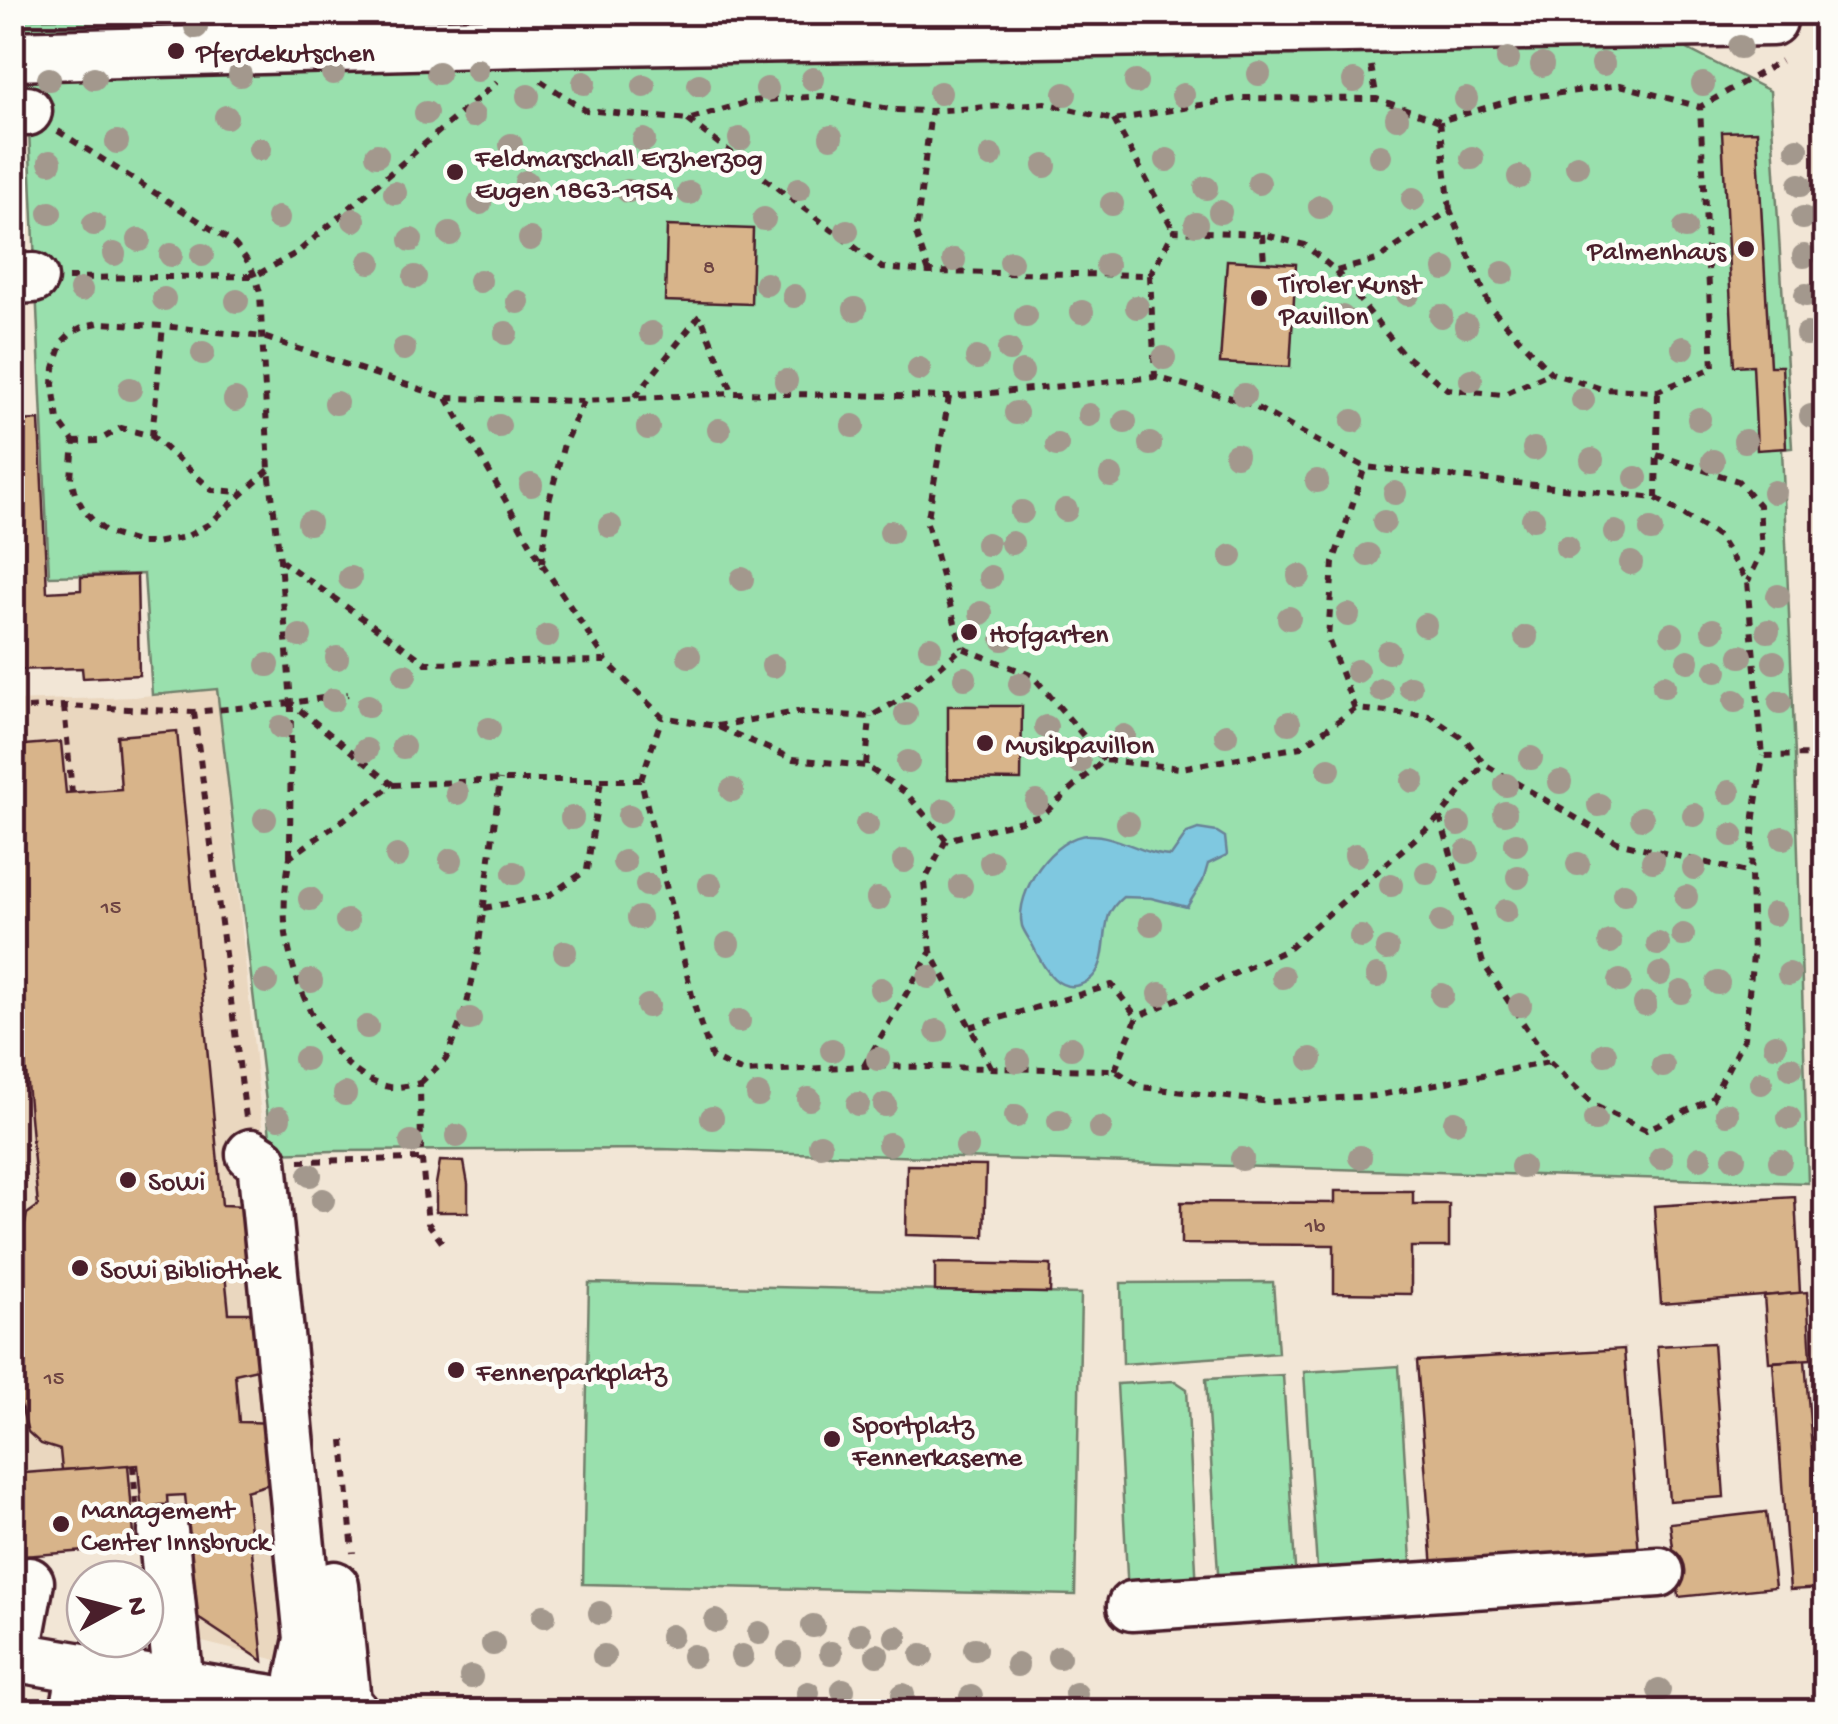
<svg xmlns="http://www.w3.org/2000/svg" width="1838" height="1724" font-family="'Gochi Hand',sans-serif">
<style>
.built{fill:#ead7bf}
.green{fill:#99e0ad;stroke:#72806c;stroke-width:2.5}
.water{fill:#7fc8e0;stroke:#6a8498;stroke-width:2.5}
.building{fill:#d8b48a;stroke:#4a1f2b;stroke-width:2.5}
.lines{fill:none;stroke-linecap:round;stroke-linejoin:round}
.minor-casing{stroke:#4a1f2b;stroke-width:55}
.path{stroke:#4a1f2b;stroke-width:6;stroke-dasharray:8 8;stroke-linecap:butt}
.minor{stroke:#fdfcf7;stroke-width:48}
.tree{fill:#a3988d}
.poi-dot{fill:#4a1f2b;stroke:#fdfcf7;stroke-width:4}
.labels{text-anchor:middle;stroke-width:9;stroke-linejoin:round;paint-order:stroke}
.number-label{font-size:22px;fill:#6e4443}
.poi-label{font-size:28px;fill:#4a1f2b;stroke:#fdfcf7;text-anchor:start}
</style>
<rect width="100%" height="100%" fill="#f2e6d6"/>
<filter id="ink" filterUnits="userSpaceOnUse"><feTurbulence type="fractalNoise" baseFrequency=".01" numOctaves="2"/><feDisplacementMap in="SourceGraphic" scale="20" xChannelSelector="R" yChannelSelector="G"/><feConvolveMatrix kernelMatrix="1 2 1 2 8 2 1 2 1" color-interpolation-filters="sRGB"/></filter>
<g filter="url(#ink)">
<polygon class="built" points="217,688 318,1670 190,1639 183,1544 13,1557 13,701 134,697"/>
<g class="green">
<polygon points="479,12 1614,12 1770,91 1792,448 1782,449 1795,756 1808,1183 661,1149 334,1151 272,1153 217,689 152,695 144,574 49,576 24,19"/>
<polygon points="13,915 26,1062 13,1056"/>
<polygon points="1273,1282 1278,1353 1123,1364 1121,1283"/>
<polygon points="589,1283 1081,1294 1075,1595 583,1584"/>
<polygon points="1399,1366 1412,1577 1318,1584 1304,1372"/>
<polygon points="1283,1375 1296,1584 1219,1589 1206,1379"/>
<polygon points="1175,1381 1187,1389 1197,1591 1128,1595 1117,1384"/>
</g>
<path class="water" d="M1198 829 1217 832 1225 837 1227 855 1208 864 1203 881 1187 907 1151 898 1123 897C1117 902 1112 908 1109 915 1102 935 1108 967 1089 980 1060 1000 1043 967 1033 946 1030 940 1024 932 1022 926 1014 892 1054 835 1089 835 1118 835 1143 855 1171 856L1187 833Z"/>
<g class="building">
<polygon points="66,12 91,12 91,18 67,18"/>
<polygon points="1757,131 1770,366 1782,366 1786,448 1757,450 1753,365 1734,366 1722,132"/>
<polygon points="667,226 753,229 751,304 665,301"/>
<polygon points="1227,260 1296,264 1290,367 1220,363"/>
<polygon points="39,420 47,592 81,590 81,577 137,575 139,675 83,678 82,668 12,670 12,421"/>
<polygon points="948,706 1022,706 1021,780 948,779"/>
<polygon points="177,731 222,1205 249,1206 255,1255 224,1264 229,1313 264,1313 270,1366 235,1374 239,1422 279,1423 286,1479 246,1491 263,1661 198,1618 185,1495 167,1496 169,1524 143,1526 138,1465 62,1470 60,1450 41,1444 28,1432 18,1394 12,1385 12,1291 27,1214 38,1206 12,915 12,746 61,742 66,793 121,789 117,736"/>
<polygon points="440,1161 464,1162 468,1184 468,1212 436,1212 436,1184"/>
<polygon points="907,1165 986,1166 984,1237 906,1235"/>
<polygon points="1335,1191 1413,1191 1413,1204 1449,1204 1449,1247 1411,1247 1411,1294 1334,1293 1334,1245 1181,1244 1181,1202 1335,1203"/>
<polygon points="1795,1197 1800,1293 1661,1304 1654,1206"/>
<polygon points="935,1263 1051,1265 1050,1293 935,1291"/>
<polygon points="1807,1292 1811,1359 1769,1362 1764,1296"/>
<polygon points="1713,1343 1724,1497 1669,1501 1657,1346"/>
<polygon points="1624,1349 1639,1556 1433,1569 1417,1361"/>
<polygon points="1805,1360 1823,1588 1790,1590 1773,1362"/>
<polygon points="128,1465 135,1547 12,1557 12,1474"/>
<polygon points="1766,1512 1775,1587 1679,1597 1670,1523"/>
<polygon points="12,1705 53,1712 12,1712"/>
</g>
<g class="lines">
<defs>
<g id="minor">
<polyline points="12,56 554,41 1772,21"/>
<polyline points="12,111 27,111"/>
<polyline points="12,279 33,278"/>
<polyline points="251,1154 262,1161 309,1639 301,1678"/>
<polyline points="163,1531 179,1685"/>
<polyline points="334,1586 347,1712"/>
<polyline points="1132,1606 1659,1572"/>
<polyline points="12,1656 233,1694 354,1712"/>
<polyline points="15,1657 29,1582"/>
<polyline points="75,1712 83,1669"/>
</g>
</defs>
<use href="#minor" class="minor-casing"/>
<g class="path">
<polyline points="1371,66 1377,99"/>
<polyline points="541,81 585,110 688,120 751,101 822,96 895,110 931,111 1045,103 1114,120 1241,98 1377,99 1440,121 1516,99 1620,85 1700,107"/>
<polyline points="688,120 882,268 929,272 1150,275 1174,231 1262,234 1305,245 1336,271 1377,260 1450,210 1490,307 1551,373 1602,389 1658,391 1713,368 1700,107 1781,61"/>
<polyline points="1114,120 1174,231"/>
<polyline points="1440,121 1450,210"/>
<path d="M58 131 232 242C247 257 255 272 260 293L269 470 280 560 291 703 393 785 290 857C285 883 283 908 286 934 294 988 330 1076 390 1087 399 1088 410 1085 420 1083L421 1150 428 1223 446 1248"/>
<polyline points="1262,234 1264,262"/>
<polyline points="1336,271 1403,354 1447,389 1502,395 1551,373"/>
<polyline points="929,272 916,234 931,111"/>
<polyline points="1150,275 1155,377"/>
<polyline points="68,278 255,276 298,252 497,82"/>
<polyline points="635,397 700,315 733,393"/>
<polyline points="949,397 927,523 962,648"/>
<polyline points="447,398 542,564 606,660"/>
<polyline points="152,436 163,326"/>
<polyline points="74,442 98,441 121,428 152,436 212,490 242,492"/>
<polyline points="1657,455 1738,481 1759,505 1762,552 1748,581"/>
<polyline points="269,470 209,524 186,537 155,543 140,543 108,533 95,523 84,510 75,494 71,478 74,442 58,420 53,385 54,368 63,341 72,332 84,326 98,323 163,326 263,337 447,398 584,401 733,393 949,397 1155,377 1246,402 1365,467 1656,498 1718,536 1747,582 1763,756 1815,755"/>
<polyline points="1656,498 1658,391"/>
<polyline points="280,560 426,663 606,661 662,717 716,726 793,759 866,766 906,793 946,840 1041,816 1104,760 1181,768 1301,747 1355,709 1429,716 1466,740 1484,764 1617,842 1751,873"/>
<polyline points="542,563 549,501 564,444 584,401"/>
<polyline points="64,706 72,793"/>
<polyline points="12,709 64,706 194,712 291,703 348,694"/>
<polyline points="1355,709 1328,639 1333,563 1365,467"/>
<polyline points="194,712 246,1118"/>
<polyline points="717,726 796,712 870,717 904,697 962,648 1033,676 1104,760"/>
<polyline points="866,765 870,717"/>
<polyline points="641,780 662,717"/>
<polyline points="393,785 500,780 641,780 695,1008 712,1058 743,1072 864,1066 1115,1070 1141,1087 1270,1102 1375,1096 1549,1062"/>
<polyline points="1440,817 1483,963 1549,1062 1595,1106 1646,1130 1712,1099 1744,1038 1753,956 1751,873 1754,816 1763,756"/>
<polyline points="946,840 924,882 931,952 991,1067"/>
<polyline points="1820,840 1826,840"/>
<polyline points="290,856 291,703"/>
<polyline points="484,908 548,896 587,870 601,780"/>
<polyline points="970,1027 1112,985 1137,1017"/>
<polyline points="864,1066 930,953"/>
<polyline points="1115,1070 1137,1017 1287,950 1440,817 1484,764"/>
<polyline points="420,1083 446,1059 466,1008 477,959 500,780"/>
<polyline points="299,1161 421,1159"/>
<polyline points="343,1440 353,1553"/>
<polyline points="133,1465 136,1504"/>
</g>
<use href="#minor" class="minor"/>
</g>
<g class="tree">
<circle cx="196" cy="27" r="12"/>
<circle cx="1740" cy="47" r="12"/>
<circle cx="1508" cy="59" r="12"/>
<circle cx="1603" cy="64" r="12"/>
<circle cx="1542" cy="65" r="12"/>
<circle cx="477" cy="70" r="12"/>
<circle cx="333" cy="73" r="12"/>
<circle cx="438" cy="73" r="12"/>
<circle cx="1259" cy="74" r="12"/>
<circle cx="240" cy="75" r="12"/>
<circle cx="94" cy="78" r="12"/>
<circle cx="49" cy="79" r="12"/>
<circle cx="813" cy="79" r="12"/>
<circle cx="1354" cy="81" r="12"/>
<circle cx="1136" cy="82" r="12"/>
<circle cx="584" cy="83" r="12"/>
<circle cx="1703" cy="84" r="12"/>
<circle cx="699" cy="85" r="12"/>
<circle cx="644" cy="86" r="12"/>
<circle cx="767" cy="89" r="12"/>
<circle cx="940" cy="93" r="12"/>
<circle cx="1065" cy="94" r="12"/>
<circle cx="1183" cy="95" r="12"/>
<circle cx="528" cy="96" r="12"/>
<circle cx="1466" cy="99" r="12"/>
<circle cx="426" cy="113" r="12"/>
<circle cx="473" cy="116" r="12"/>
<circle cx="226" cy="117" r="12"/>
<circle cx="1397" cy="118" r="12"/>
<circle cx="831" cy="137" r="12"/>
<circle cx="740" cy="139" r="12"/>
<circle cx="644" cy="140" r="12"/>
<circle cx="117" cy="142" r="12"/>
<circle cx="511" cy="145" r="12"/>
<circle cx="260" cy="149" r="12"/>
<circle cx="1797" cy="149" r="12"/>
<circle cx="377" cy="155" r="12"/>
<circle cx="991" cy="156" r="12"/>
<circle cx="1380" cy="156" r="12"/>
<circle cx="1472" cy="158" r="12"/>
<circle cx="1167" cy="160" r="12"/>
<circle cx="50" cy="162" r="12"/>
<circle cx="1045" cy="166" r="12"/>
<circle cx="1577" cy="166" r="12"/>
<circle cx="1519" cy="177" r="12"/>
<circle cx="526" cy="182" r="12"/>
<circle cx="1259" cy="183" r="12"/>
<circle cx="1800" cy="185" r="12"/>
<circle cx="1206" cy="188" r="12"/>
<circle cx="799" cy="189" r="12"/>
<circle cx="628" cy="191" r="12"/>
<circle cx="395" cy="193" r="12"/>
<circle cx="689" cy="193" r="12"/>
<circle cx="1413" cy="199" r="12"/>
<circle cx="480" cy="203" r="12"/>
<circle cx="1112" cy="204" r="12"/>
<circle cx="1320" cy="207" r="12"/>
<circle cx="1220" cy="212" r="12"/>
<circle cx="50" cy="213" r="12"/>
<circle cx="278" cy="218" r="12"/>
<circle cx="1803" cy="218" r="12"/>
<circle cx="764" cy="219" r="12"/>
<circle cx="354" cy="220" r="12"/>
<circle cx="94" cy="224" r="12"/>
<circle cx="1196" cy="224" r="12"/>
<circle cx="1685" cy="228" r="12"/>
<circle cx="847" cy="231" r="12"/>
<circle cx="450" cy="234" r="12"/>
<circle cx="530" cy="239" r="12"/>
<circle cx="139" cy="240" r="12"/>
<circle cx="411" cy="240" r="12"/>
<circle cx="114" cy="254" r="12"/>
<circle cx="171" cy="255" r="12"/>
<circle cx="202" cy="255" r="12"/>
<circle cx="1804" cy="256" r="12"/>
<circle cx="954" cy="260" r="12"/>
<circle cx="370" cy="262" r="12"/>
<circle cx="1011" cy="262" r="12"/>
<circle cx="1107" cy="265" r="12"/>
<circle cx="1445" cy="269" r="12"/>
<circle cx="1503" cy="273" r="12"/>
<circle cx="415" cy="277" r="12"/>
<circle cx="480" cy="281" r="12"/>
<circle cx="766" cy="284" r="12"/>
<circle cx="81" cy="290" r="12"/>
<circle cx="1408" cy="294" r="12"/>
<circle cx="1806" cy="295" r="12"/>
<circle cx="794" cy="296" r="12"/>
<circle cx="164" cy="299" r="12"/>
<circle cx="237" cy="301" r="12"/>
<circle cx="518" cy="302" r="12"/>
<circle cx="1137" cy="307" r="12"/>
<circle cx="855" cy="309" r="12"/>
<circle cx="1082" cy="312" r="12"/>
<circle cx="1026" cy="316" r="12"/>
<circle cx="1441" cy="316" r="12"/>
<circle cx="1342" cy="317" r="12"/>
<circle cx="1466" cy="326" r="12"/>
<circle cx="506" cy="333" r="12"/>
<circle cx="651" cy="333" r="12"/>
<circle cx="1807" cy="334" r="12"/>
<circle cx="1683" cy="348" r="12"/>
<circle cx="404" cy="349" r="12"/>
<circle cx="1009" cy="350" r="12"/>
<circle cx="203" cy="353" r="12"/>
<circle cx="977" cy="358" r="12"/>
<circle cx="1164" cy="358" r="12"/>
<circle cx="919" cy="369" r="12"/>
<circle cx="1022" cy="372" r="12"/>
<circle cx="1471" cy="380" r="12"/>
<circle cx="786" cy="381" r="12"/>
<circle cx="130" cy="389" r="12"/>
<circle cx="1244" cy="395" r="12"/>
<circle cx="235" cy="400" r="12"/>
<circle cx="1583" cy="400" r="12"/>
<circle cx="336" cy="403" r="12"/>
<circle cx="1016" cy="413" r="12"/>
<circle cx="1089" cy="415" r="12"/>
<circle cx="1811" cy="416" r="12"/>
<circle cx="1699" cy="419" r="12"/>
<circle cx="1353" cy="421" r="12"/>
<circle cx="1125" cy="422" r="12"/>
<circle cx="499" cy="426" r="12"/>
<circle cx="853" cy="426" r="12"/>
<circle cx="648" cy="428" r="12"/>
<circle cx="719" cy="430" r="12"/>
<circle cx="1745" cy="441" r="12"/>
<circle cx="1150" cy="444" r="12"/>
<circle cx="1057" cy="445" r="12"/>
<circle cx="1534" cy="449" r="12"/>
<circle cx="1236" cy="455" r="12"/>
<circle cx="1592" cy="460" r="12"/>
<circle cx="1713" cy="461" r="12"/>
<circle cx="1111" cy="476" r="12"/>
<circle cx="1636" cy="478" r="12"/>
<circle cx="1317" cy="481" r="12"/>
<circle cx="531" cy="485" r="12"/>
<circle cx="1774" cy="492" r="12"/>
<circle cx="1395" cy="493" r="12"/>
<circle cx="1066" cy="510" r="12"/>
<circle cx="1022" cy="512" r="12"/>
<circle cx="1533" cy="519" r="12"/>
<circle cx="1384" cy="522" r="12"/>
<circle cx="309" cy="523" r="12"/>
<circle cx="610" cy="526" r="12"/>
<circle cx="1651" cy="530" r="12"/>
<circle cx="891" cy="532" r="12"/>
<circle cx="1615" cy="532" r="12"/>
<circle cx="1012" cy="543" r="12"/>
<circle cx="987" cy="544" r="12"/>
<circle cx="1567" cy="547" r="12"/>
<circle cx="1368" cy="555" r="12"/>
<circle cx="1231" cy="556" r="12"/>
<circle cx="1631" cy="563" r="12"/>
<circle cx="1299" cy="576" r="12"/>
<circle cx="990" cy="577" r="12"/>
<circle cx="350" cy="578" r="12"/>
<circle cx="742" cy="579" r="12"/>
<circle cx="1778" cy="596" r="12"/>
<circle cx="981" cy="613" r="12"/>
<circle cx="1348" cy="615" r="12"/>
<circle cx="1289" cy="618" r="12"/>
<circle cx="1425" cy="625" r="12"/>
<circle cx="1713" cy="630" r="12"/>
<circle cx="1768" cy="631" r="12"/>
<circle cx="1672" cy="634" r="12"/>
<circle cx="300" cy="636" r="12"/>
<circle cx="547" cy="636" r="12"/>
<circle cx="1526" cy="637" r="12"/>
<circle cx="1003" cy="639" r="12"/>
<circle cx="930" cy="648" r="12"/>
<circle cx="1388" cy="652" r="12"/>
<circle cx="689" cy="656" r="12"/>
<circle cx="1741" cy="656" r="12"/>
<circle cx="337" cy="658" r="12"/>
<circle cx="1688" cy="661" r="12"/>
<circle cx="1774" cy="662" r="12"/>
<circle cx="268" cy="665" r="12"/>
<circle cx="773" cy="666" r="12"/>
<circle cx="1357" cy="671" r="12"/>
<circle cx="1716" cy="671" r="12"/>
<circle cx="405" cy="675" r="12"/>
<circle cx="965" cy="678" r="12"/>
<circle cx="1020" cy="684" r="12"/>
<circle cx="1664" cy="686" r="12"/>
<circle cx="1410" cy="687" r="12"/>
<circle cx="1381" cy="690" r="12"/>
<circle cx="333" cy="700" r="12"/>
<circle cx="1735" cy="701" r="12"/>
<circle cx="1780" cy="702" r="12"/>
<circle cx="368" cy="706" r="12"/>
<circle cx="906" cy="714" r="12"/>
<circle cx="1289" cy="723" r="12"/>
<circle cx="281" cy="727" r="12"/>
<circle cx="1046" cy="727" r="12"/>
<circle cx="489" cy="729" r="12"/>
<circle cx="1226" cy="735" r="12"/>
<circle cx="1124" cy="736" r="12"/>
<circle cx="403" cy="747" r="12"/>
<circle cx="366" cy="750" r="12"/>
<circle cx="1531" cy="758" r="12"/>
<circle cx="908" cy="762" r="12"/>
<circle cx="1079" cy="762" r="12"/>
<circle cx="1329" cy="769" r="12"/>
<circle cx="1413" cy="781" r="12"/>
<circle cx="1560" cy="782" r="12"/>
<circle cx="1506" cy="785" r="12"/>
<circle cx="732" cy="790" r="12"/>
<circle cx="1729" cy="792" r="12"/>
<circle cx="457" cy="793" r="12"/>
<circle cx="1037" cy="802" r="12"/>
<circle cx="1599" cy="805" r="12"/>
<circle cx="945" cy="810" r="12"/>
<circle cx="1505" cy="813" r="12"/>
<circle cx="1694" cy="815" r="12"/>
<circle cx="629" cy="816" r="12"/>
<circle cx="572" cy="818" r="12"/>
<circle cx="1642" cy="818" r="12"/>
<circle cx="265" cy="819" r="12"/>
<circle cx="1128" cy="823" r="12"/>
<circle cx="1459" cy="824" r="12"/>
<circle cx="867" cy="825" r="12"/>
<circle cx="1732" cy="835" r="12"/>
<circle cx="1783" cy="838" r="12"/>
<circle cx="1516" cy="844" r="12"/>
<circle cx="1467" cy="852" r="12"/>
<circle cx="1356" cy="855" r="12"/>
<circle cx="397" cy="856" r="12"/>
<circle cx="451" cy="860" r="12"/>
<circle cx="904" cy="861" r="12"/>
<circle cx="1653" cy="861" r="12"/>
<circle cx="624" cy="862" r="12"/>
<circle cx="991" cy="862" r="12"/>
<circle cx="1578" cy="864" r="12"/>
<circle cx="1694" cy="868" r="12"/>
<circle cx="514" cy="873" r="12"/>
<circle cx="1427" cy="873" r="12"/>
<circle cx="1518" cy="877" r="12"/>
<circle cx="647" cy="885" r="12"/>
<circle cx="710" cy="885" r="12"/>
<circle cx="1391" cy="885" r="12"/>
<circle cx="961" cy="886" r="12"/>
<circle cx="1624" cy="894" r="12"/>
<circle cx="1686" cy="897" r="12"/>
<circle cx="310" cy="899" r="12"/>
<circle cx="878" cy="899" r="12"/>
<circle cx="1506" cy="911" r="12"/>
<circle cx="1774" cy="914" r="12"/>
<circle cx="639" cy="918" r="12"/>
<circle cx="347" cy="921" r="12"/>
<circle cx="1441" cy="922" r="12"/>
<circle cx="1151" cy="924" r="12"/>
<circle cx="1683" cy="935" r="12"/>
<circle cx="1361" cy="937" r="12"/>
<circle cx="1610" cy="942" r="12"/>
<circle cx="728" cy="944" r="12"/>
<circle cx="1658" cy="944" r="12"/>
<circle cx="1387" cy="949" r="12"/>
<circle cx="565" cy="952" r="12"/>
<circle cx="1660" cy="974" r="12"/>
<circle cx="1789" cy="974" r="12"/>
<circle cx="1377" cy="976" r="12"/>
<circle cx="929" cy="977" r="12"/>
<circle cx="1283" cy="977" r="12"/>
<circle cx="311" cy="981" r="12"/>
<circle cx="1620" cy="981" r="12"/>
<circle cx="266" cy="982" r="12"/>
<circle cx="1718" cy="983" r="12"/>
<circle cx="881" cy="989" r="12"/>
<circle cx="1681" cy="992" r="12"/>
<circle cx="1160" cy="994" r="12"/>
<circle cx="1442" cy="995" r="12"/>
<circle cx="1645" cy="1004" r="12"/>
<circle cx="1520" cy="1005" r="12"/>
<circle cx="648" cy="1006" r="12"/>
<circle cx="470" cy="1019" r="12"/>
<circle cx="739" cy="1021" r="12"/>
<circle cx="367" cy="1027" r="12"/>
<circle cx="937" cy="1031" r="12"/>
<circle cx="1775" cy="1045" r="12"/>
<circle cx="1071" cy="1048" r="12"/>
<circle cx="832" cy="1050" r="12"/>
<circle cx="1605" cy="1054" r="12"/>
<circle cx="305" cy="1059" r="12"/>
<circle cx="878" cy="1059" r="12"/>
<circle cx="1311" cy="1059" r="12"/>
<circle cx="1018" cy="1061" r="12"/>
<circle cx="1663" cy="1066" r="12"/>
<circle cx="1791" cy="1068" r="12"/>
<circle cx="1761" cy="1083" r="12"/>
<circle cx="345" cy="1094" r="12"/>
<circle cx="758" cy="1095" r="12"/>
<circle cx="809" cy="1099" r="12"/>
<circle cx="858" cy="1104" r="12"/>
<circle cx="885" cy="1105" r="12"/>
<circle cx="1727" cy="1114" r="12"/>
<circle cx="1016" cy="1116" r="12"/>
<circle cx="279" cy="1118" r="12"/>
<circle cx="712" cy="1118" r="12"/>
<circle cx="1789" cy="1118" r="12"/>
<circle cx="1595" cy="1120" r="12"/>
<circle cx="1059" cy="1121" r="12"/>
<circle cx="1455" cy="1122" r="12"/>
<circle cx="1100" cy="1128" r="12"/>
<circle cx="457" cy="1136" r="12"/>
<circle cx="411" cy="1142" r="12"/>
<circle cx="889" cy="1144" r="12"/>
<circle cx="820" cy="1145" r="12"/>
<circle cx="967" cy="1147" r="12"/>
<circle cx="1360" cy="1157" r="12"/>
<circle cx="1661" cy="1158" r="12"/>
<circle cx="1700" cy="1158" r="12"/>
<circle cx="1734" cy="1158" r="12"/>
<circle cx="1242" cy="1159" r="12"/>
<circle cx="1780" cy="1161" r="12"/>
<circle cx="1522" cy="1167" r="12"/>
<circle cx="310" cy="1175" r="12"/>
<circle cx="323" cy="1200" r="12"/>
<circle cx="600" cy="1613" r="12"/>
<circle cx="544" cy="1616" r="12"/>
<circle cx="716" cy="1621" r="12"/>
<circle cx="813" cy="1626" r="12"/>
<circle cx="759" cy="1633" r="12"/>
<circle cx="860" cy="1634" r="12"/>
<circle cx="671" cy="1636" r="12"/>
<circle cx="896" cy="1637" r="12"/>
<circle cx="493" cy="1644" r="12"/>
<circle cx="975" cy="1649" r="12"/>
<circle cx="831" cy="1653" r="12"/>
<circle cx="789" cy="1654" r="12"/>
<circle cx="877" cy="1655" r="12"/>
<circle cx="922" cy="1655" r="12"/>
<circle cx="604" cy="1656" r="12"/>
<circle cx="693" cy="1656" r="12"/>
<circle cx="742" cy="1656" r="12"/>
<circle cx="1059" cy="1657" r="12"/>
<circle cx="1017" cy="1665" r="12"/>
<circle cx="471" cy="1677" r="12"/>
<circle cx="843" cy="1690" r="12"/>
<circle cx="1659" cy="1690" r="12"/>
<circle cx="808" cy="1693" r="12"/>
<circle cx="1076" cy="1694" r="12"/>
<circle cx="903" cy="1695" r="12"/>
<circle cx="971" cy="1697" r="12"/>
</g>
</g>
<g class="poi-dot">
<circle cx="176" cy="51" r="10"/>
<circle cx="455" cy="172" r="10"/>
<circle cx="1746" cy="249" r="10"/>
<circle cx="1259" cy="298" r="10"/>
<circle cx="969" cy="632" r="10"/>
<circle cx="985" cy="743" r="10"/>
<circle cx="128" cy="1180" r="10"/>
<circle cx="80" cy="1268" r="10"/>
<circle cx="456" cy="1370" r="10"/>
<circle cx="832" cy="1439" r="10"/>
<circle cx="61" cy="1524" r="10"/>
</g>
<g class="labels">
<g class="number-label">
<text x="709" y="273">8</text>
<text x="111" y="913">15</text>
<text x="1315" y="1232">1b</text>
<text x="54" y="1384">15</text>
</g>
<g class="poi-label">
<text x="196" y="61">Pferdekutschen</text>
<text x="475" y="166">Feldmarschall Erzherzog<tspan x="475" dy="32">Eugen 1863-1954</tspan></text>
<text x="1726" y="259" text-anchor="end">Palmenhaus</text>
<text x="1279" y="292">Tiroler Kunst<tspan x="1279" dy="32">Pavillon</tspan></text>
<text x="989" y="642">Hofgarten</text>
<text x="1005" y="753">Musikpavillon</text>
<text x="148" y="1190">SoWi</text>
<text x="100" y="1278">SoWi Bibliothek</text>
<text x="476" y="1380">Fennerparkplatz</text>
<text x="852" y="1433">Sportplatz<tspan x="852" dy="32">Fennerkaserne</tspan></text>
<text x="81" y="1518">Management<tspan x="81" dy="32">Center Innsbruck</tspan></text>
</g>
</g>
<rect width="1838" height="1724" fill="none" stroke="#fdfcf7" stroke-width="50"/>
<rect x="25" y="25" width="1788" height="1674" fill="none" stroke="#4a1f2b" stroke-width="4" filter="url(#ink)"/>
<g transform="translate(115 1609) rotate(83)"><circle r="48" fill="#fdfcf7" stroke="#b5a4a5" stroke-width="2.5"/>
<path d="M0-8L18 38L0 25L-18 38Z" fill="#4a1f2b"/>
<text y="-15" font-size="28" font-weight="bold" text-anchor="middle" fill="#4a1f2b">N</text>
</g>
</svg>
